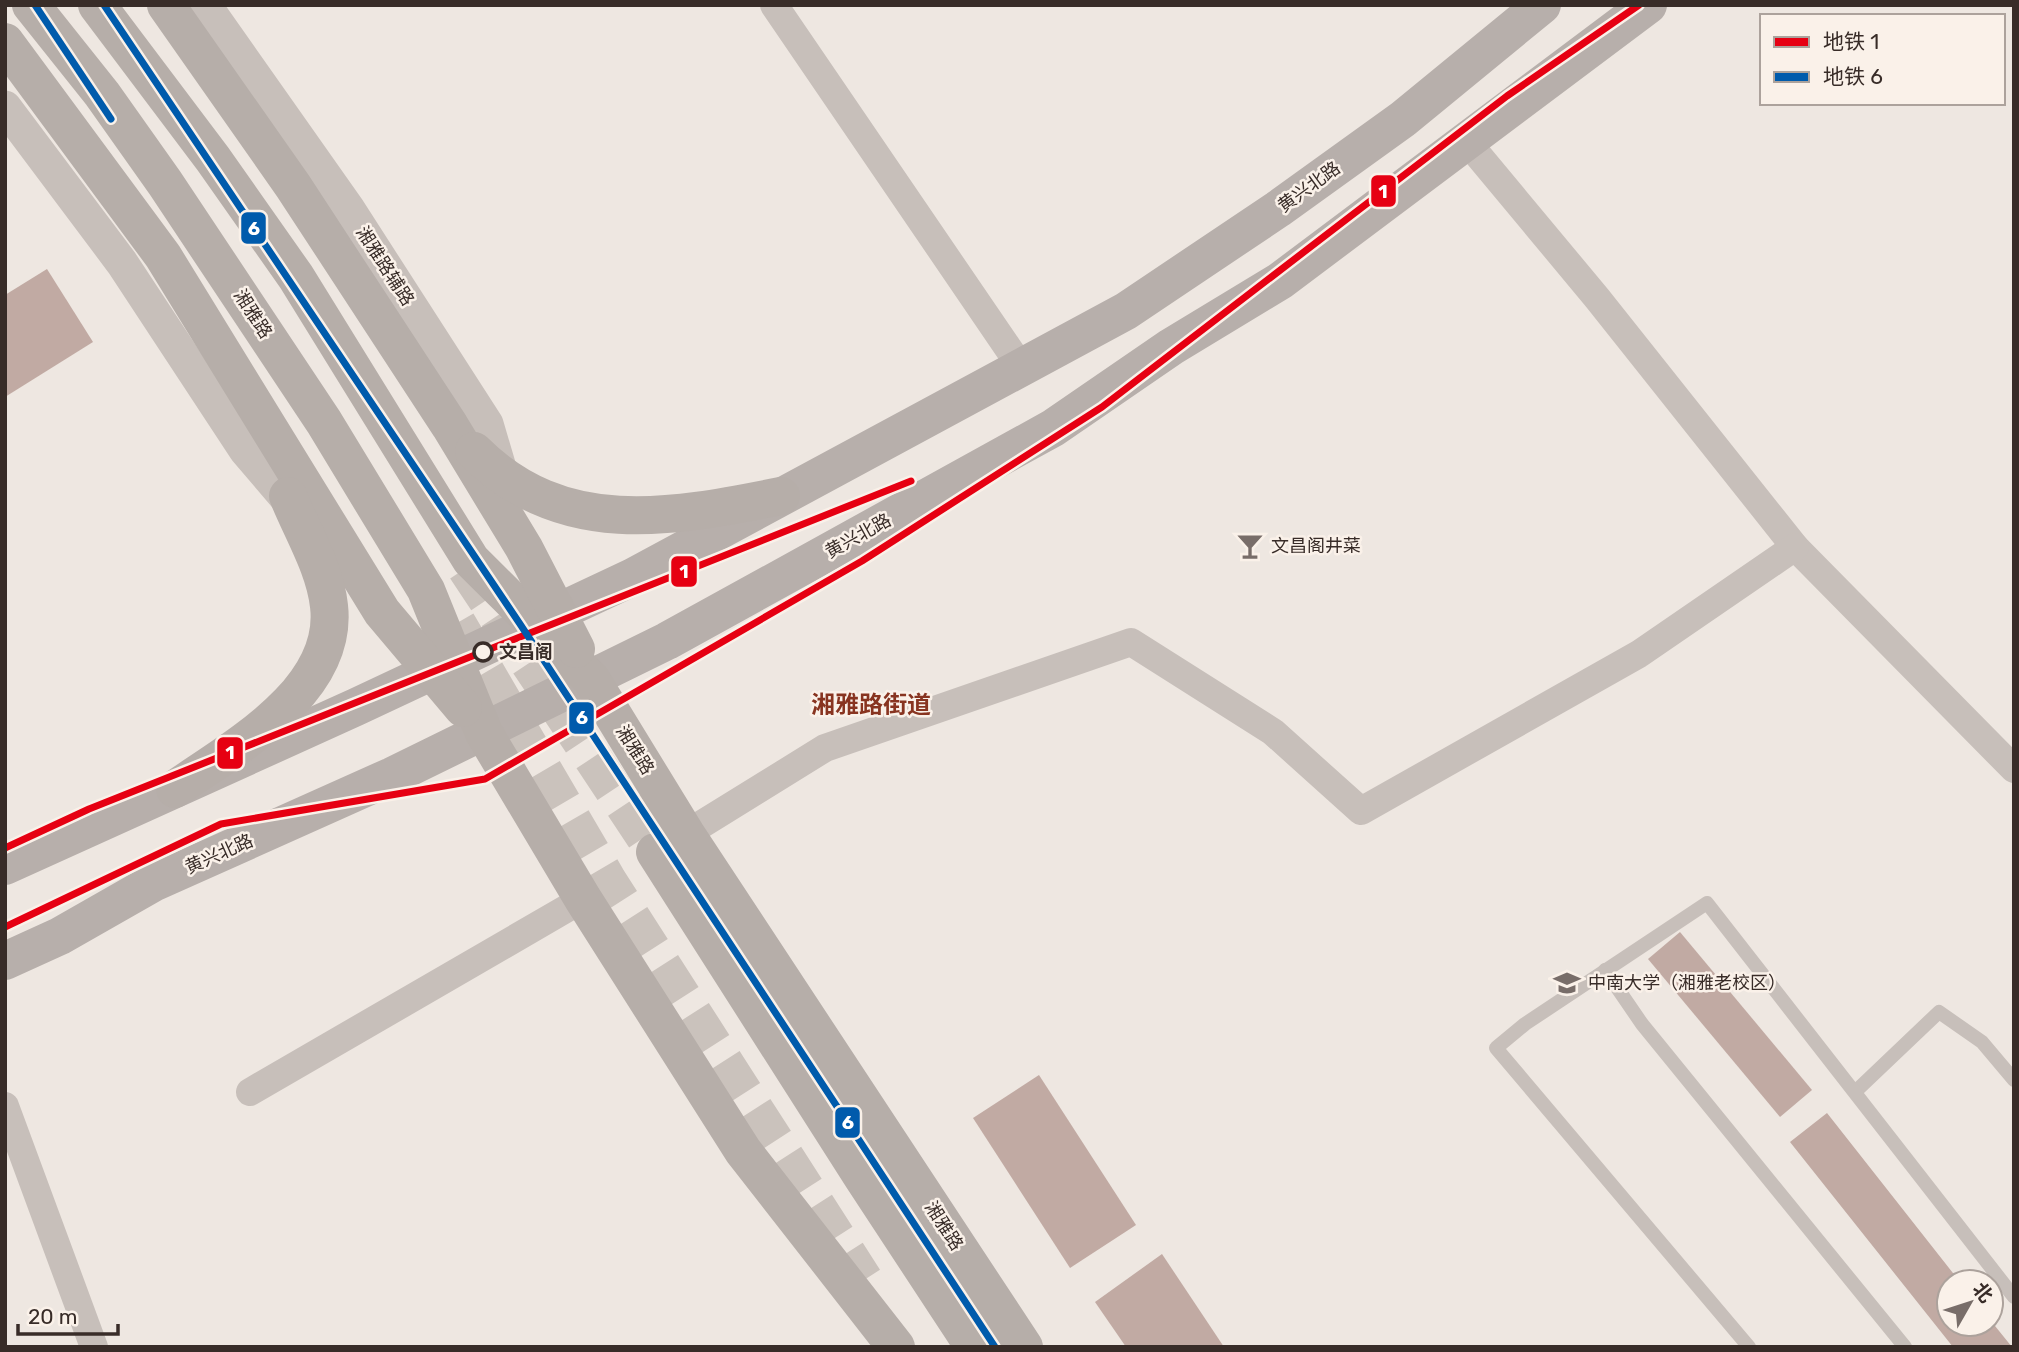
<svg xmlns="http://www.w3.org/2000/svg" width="2019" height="1352" font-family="Rubik,'Noto Sans SC',sans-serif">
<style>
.building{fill:#c1aaa3}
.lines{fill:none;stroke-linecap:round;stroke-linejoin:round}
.primary-tunnel{stroke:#cac2bc;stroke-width:38;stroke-dasharray:38 19;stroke-linecap:butt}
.service{stroke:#c7bfba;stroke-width:14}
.minor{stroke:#c7bfba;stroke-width:28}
.tertiary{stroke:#c7bfba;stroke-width:33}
.secondary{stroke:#b7afab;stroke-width:38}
.primary{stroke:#b6aea9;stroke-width:38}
.metro-1-casing{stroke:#faf1e9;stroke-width:12}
.metro-2-casing{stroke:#faf1e9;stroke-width:12}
.metro-1{stroke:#e60012;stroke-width:7}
.metro-2{stroke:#005bac;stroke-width:7}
.stop-dot{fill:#faf1e9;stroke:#382c28;stroke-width:3.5}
.labels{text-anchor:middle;stroke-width:5;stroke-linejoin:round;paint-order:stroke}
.street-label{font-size:18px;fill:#382c28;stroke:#faf1e9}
.poi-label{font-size:18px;fill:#382c28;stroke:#faf1e9;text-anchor:start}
.stop-label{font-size:18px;font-weight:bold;fill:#382c28;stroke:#faf1e9;text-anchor:start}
.district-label{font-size:24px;font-weight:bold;fill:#883420;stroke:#faf1e9}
.line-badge{stroke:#faf1e9;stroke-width:2.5}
.badge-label{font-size:19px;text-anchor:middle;font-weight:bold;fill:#fff}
</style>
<rect width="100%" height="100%" fill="#eee7e1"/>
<g class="building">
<polygon points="47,269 93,342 5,397 5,295"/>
<polygon points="1680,932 1812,1090 1780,1117 1648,959"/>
<polygon points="1039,1075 1136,1225 1070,1268 973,1118"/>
<polygon points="1827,1113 1960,1282 1949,1282 1949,1324 1991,1324 1991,1321 2012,1347 1953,1347 1790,1142"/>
<polygon points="1162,1254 1224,1347 1126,1347 1095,1302"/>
</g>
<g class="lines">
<g class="primary-tunnel">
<polyline points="466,568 655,852"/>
<polyline points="457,623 608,881 864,1280"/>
</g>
<g class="service">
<polyline points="1605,970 1642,1024 1905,1347"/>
<polyline points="1856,1091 1939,1012 1982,1042 2014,1080"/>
<polyline points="1749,1347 1496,1048 1525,1024 1707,903 2014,1297"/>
</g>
<g class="minor">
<polyline points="774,5 1021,367"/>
<polyline points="1468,143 1597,298 1795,547 2014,769"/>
<polyline points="686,834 825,748 1131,642 1273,732 1361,811 1639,654 1795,547"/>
<polyline points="250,1092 583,899"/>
<polyline points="5,1106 94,1347"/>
</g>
<g class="tertiary">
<polyline points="205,5 348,208 487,424 505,485"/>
<polyline points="5,107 122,263 245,450 303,518"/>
</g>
<g class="secondary">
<polyline points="5,866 356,707 633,577 1126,311 1278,209 1403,119 1542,5"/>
<polyline points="5,961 60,936 153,883 392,776 667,641 1053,428 1171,347 1280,281 1648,5"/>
</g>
<g class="primary">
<polyline points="31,5 102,94 165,183 324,422 426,590 484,733 583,899 743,1151 896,1347"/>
<polyline points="97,5 213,159 296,277 471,560 591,679 686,834 1024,1347"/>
<polyline points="166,5 293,186 450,426 524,548 576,649"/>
<polyline points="5,42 163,256 382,612 463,708"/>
<path d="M474 451C562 539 670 518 781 496"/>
<path d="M175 789C234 748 339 691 329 606 325 568 302 531 288 496"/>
<polyline points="655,852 863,1178 974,1347"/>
</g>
<defs>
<g id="metro-1">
<polyline points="5,848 89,809 911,481"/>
<polyline points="5,927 221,824 485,779 862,561 1102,407 1507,96 1639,5"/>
</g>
<g id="metro-2">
<polyline points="35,5 111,119"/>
<polyline points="104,5 520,624 995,1347"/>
</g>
</defs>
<use href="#metro-1" class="metro-1-casing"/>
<use href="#metro-2" class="metro-2-casing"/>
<use href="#metro-1" class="metro-1"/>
<use href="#metro-2" class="metro-2"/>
</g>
<defs>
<symbol id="bar-bare" viewBox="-9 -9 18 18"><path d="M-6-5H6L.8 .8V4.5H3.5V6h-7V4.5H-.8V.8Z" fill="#786d69" stroke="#faf1e9" stroke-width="2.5" paint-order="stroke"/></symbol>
<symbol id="university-bare" viewBox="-9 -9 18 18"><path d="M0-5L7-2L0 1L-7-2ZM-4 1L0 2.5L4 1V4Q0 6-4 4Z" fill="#786d69" stroke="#faf1e9" stroke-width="2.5" paint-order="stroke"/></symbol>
</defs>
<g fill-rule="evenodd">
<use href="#bar-bare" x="1231" y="527" width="38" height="38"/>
<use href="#university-bare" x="1548" y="964" width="38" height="38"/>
</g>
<circle class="stop-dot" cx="483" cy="652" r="9"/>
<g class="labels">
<g class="street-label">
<text transform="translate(1309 187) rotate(-36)" y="6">黄兴北路</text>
<text transform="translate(385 266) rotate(57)" y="6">湘雅路辅路</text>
<text transform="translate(253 314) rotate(57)" y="6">湘雅路</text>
<text transform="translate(858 536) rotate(-29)" y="6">黄兴北路</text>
<text transform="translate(635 750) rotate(58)" y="6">湘雅路</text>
<text transform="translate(219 854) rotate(-24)" y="6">黄兴北路</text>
<text transform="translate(944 1226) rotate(57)" y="6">湘雅路</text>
</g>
<g class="poi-label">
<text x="1271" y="552">文昌阁井菜</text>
<text x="1588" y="989">中南大学（湘雅老校区）</text>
</g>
<g class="stop-label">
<text x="499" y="658">文昌阁</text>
</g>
<g class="district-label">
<text x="871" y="713">湘雅路街道</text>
</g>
</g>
<g class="line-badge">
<rect x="1370" y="174" width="27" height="34" rx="7" fill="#e60012"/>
<rect x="240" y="211" width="27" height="34" rx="7" fill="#005bac"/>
<rect x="670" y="555" width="28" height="33" rx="7" fill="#e60012"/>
<rect x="568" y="701" width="27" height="34" rx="7" fill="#005bac"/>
<rect x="216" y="736" width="28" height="34" rx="7" fill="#e60012"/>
<rect x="834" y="1106" width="27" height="33" rx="7" fill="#005bac"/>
</g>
<g class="badge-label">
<text x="1383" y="198">1</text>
<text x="254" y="235">6</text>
<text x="684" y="578">1</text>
<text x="582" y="724">6</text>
<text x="230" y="759">1</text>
<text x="848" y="1129">6</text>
</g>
<rect width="2019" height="1352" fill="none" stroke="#382c28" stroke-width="14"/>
<rect x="1760" y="14" width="245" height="91" fill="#faf1e9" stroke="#aca29c" stroke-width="2"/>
<rect x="1774" y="37" width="35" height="10" fill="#e60012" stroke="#aca29c" stroke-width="2"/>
<text x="1823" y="49" font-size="21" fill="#382c28">地铁 1</text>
<rect x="1774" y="72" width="35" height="10" fill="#005bac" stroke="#aca29c" stroke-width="2"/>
<text x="1823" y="84" font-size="21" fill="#382c28">地铁 6</text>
<g transform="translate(1970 1303) rotate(51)"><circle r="33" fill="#faf1e9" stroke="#aca29c" stroke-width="2"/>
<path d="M0-5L12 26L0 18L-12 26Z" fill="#786d69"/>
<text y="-10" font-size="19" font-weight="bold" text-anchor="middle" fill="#382c28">北</text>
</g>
<path d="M18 1324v10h100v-10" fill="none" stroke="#382c28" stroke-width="3.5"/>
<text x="28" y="1324" font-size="21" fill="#382c28" stroke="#faf1e9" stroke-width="5" paint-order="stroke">20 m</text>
</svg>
